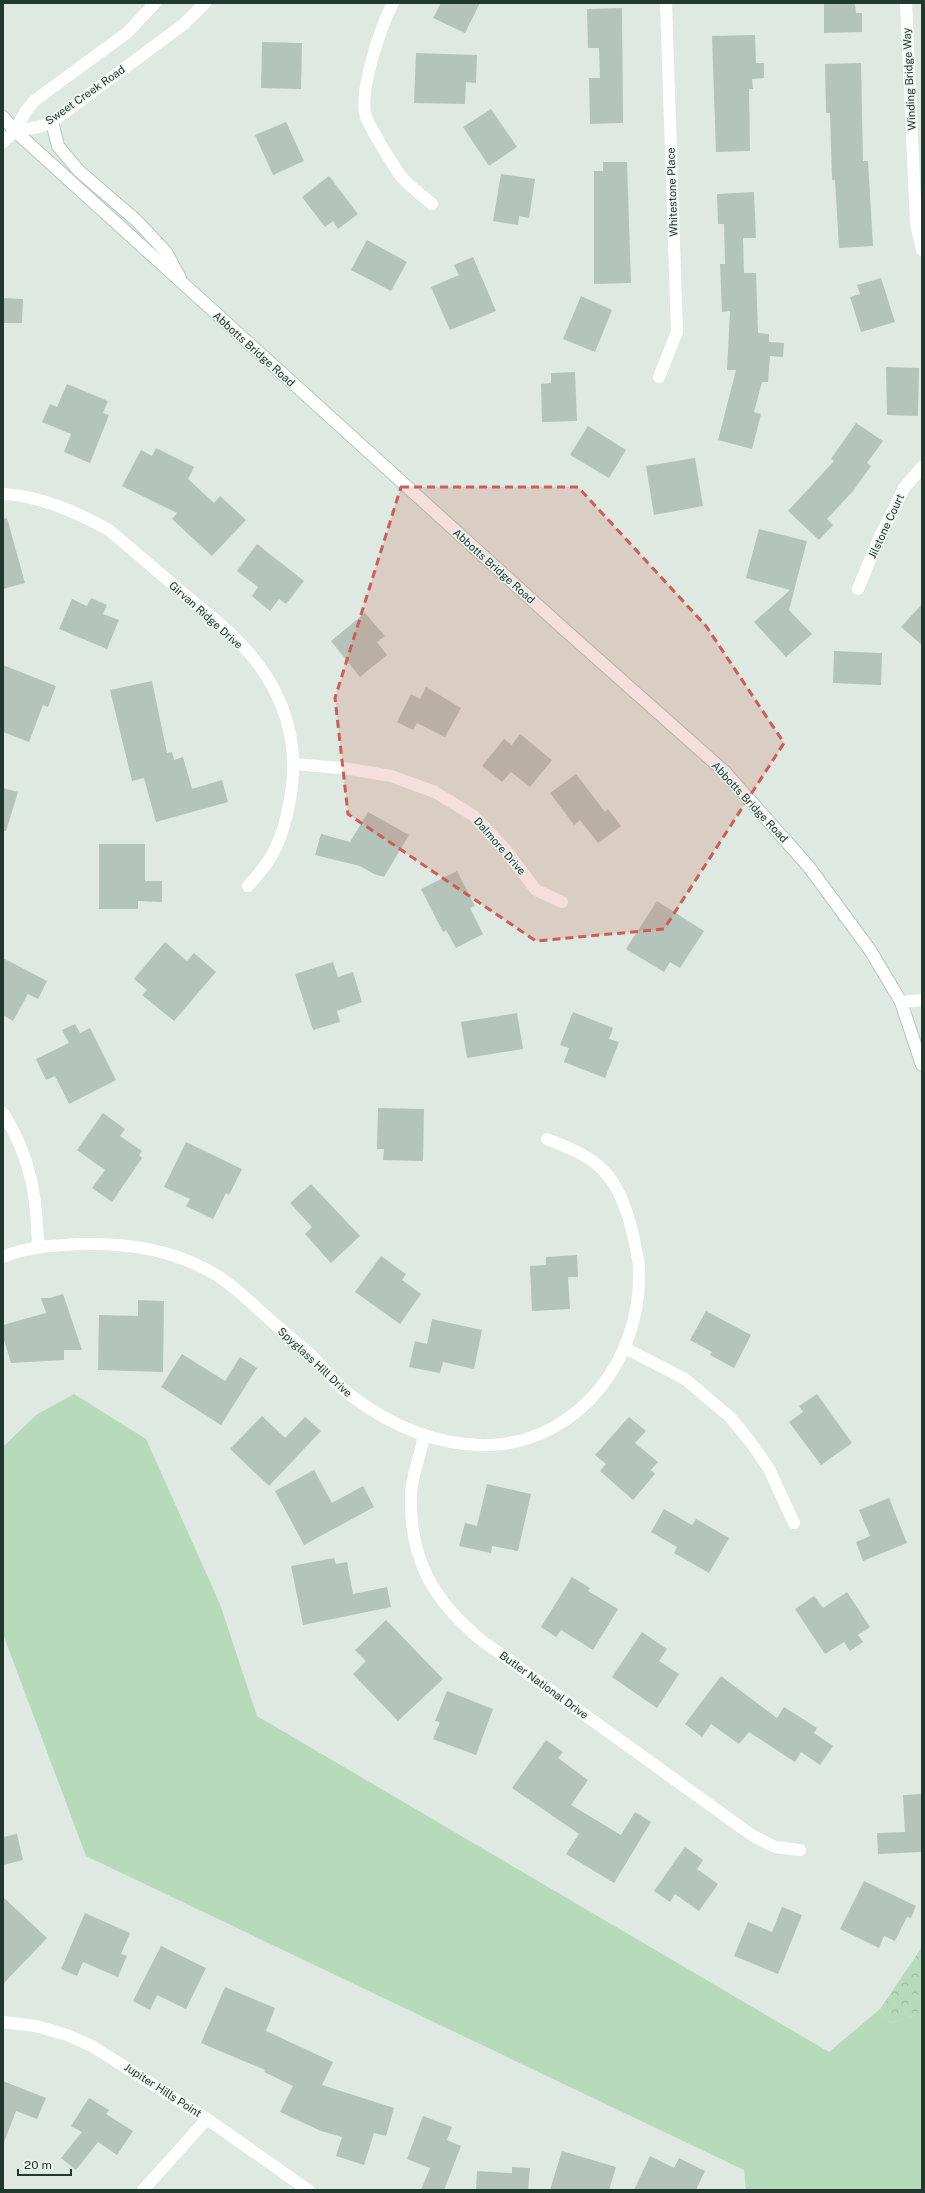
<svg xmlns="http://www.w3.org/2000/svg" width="925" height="2193" font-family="'Public Sans',sans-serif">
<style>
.grass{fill:#b7dabb}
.forest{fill:url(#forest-crowns)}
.building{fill:#b4c4bb}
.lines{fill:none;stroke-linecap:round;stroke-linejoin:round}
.secondary-casing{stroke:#b2c9bc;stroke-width:14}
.minor{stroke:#fff;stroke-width:12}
.tertiary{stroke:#fff;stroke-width:12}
.secondary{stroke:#fff;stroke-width:12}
.marked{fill:#ce5d52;fill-opacity:0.2;stroke:#ce5d52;stroke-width:3;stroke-dasharray:8 5;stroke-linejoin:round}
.labels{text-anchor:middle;stroke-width:3;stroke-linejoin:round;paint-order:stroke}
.street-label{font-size:11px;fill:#20382e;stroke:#eef6f1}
</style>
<defs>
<pattern id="forest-crowns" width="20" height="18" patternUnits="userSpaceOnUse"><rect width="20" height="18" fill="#b7dabb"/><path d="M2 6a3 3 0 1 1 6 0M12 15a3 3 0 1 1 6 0" fill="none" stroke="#9dbca1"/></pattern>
</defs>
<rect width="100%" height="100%" fill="#dee9e2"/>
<polygon class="grass" points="74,1394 146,1439 220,1604 257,1716 829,2052 880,2009 891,2023 922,2013 922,2190 746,2190 744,2170 86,1856 3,1634 3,1447 36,1415"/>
<polygon class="forest" points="922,1947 922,2013 891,2023 880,2009"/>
<g class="building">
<polygon points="441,3 480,3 465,33 433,18"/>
<polygon points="824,3 855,3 856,13 862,13 862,32 824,33"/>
<polygon points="622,8 623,123 590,124 589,78 600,78 599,48 588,48 587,9"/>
<polygon points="755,35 756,63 764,63 764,78 752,79 753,89 749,89 750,151 716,152 712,36"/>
<polygon points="262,42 302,43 301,89 261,88"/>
<polygon points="416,53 477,55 476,83 466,82 465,104 414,103"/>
<polygon points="861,63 863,161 868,161 873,246 839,248 835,180 832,180 830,113 826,113 825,64"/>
<polygon points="491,109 517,147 489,166 463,127"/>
<polygon points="286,122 304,161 273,175 255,135"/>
<polygon points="603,162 627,162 631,283 594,284 594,171 603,171"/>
<polygon points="501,174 535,179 529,218 519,216 518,225 493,221"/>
<polygon points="329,176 358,214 338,229 333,221 325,227 302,197"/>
<polygon points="754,192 756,238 743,238 744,273 756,273 758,333 769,334 769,342 784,343 783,357 770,356 768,382 762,382 754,412 761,414 752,449 718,440 736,370 727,370 730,311 722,312 720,264 725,264 724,224 718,224 717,194"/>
<polygon points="367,240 407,262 391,291 351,270"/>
<polygon points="473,257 496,311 450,330 431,287 459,275 454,265"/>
<polygon points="881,278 895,322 861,332 850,297 860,294 857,285"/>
<polygon points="581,296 612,310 595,352 563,339"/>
<polygon points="3,298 23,299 22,323 3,323"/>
<polygon points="886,367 919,368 918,416 887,415"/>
<polygon points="575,372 577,421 542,422 541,384 551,383 551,373"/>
<polygon points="67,384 108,401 103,413 109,415 90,463 64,452 71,434 42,422 50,404 57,407"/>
<polygon points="856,423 883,441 867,463 871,466 853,491 827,519 833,525 819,540 788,511 834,461 831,459"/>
<polygon points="588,426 626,450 609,478 570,455"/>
<polygon points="156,448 194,467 188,479 214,503 220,496 246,520 212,556 172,519 177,513 122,486 141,450 152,456"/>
<polygon points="695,458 703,506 654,515 646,466"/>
<polygon points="7,518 25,583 3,589 3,519"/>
<polygon points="759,529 807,541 789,610 812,634 786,657 754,622 790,590 746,578"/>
<polygon points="257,544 304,581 286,604 279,599 270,611 252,596 258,587 237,571"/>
<polygon points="91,598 107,605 103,614 119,620 107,649 59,629 72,599 87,606"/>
<polygon points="922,604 922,645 901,627"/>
<polygon points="365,613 385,636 377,642 387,655 360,677 331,641"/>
<polygon points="834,651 882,653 881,685 833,683"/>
<polygon points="3,665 56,686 48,707 43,705 29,742 3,732"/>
<polygon points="152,681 167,753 172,752 174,760 183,757 192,789 222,780 228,802 156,822 144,778 132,781 110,690"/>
<polygon points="426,687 461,708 445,737 417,723 413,730 397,722 411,694 420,699"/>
<polygon points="520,734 552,760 530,787 511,772 502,782 482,766 504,739 512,745"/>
<polygon points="576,774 605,812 608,809 621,826 598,843 580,820 574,825 550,793"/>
<polygon points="3,788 18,792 6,831 3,831"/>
<polygon points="368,812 409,835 384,877 374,874 360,866 315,855 321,834 350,842"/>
<polygon points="99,844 145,844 145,881 162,881 162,902 138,901 138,909 99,909"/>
<polygon points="457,871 475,906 470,908 483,934 456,948 446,930 443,932 421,889"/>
<polygon points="657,901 704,931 680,968 670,962 664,972 626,949"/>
<polygon points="165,942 187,961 194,953 216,972 174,1021 142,995 147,990 134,979"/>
<polygon points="3,958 47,981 38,999 28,994 13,1021 3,1015"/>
<polygon points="333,962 338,977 353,972 362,1002 337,1011 340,1022 313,1030 295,974"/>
<polygon points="573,1012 613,1028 609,1039 619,1042 605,1078 564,1062 569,1048 560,1045"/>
<polygon points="517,1013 523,1049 467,1058 461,1022"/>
<polygon points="75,1024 80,1033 90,1028 116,1080 69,1104 55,1076 46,1080 36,1059 69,1043 62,1030"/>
<polygon points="378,1108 424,1109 423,1161 383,1160 384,1149 377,1149"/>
<polygon points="103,1113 125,1129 120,1136 142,1151 139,1155 142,1158 112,1202 92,1188 105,1170 77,1150"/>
<polygon points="186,1142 242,1169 229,1195 226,1193 213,1219 186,1206 190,1199 164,1187"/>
<polygon points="311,1184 360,1236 331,1263 305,1234 312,1227 290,1203"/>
<polygon points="577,1255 578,1277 568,1277 570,1309 532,1311 530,1266 546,1265 546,1257"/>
<polygon points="381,1256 406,1274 402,1280 421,1294 400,1324 355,1292"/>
<polygon points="63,1294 82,1350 64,1350 64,1360 11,1363 3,1337 3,1325 46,1313 41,1298 50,1298"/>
<polygon points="138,1300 164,1301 163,1372 98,1370 99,1315 138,1316"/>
<polygon points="706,1311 751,1335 734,1368 710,1355 712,1352 690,1340"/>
<polygon points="432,1319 482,1330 474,1369 443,1362 440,1373 409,1367 415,1341 427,1344"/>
<polygon points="182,1354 225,1381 240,1357 257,1368 221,1425 161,1387"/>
<polygon points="817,1394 852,1443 821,1465 789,1422 803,1412 799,1406"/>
<polygon points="262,1416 285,1438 305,1417 321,1431 269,1486 230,1449"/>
<polygon points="629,1417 646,1431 635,1443 658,1462 651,1470 655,1474 633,1500 600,1471 606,1464 595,1455"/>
<polygon points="314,1470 332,1503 363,1486 374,1507 304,1545 275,1491"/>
<polygon points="487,1484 531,1494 518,1551 492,1546 491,1553 459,1546 465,1523 477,1526"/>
<polygon points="889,1498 907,1543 863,1561 856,1542 870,1536 859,1510"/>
<polygon points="664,1509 692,1525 696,1519 729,1538 709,1573 674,1553 677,1547 651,1532"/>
<polygon points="334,1558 336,1564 347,1562 353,1594 387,1587 391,1607 303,1625 291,1566"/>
<polygon points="572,1577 590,1588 588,1591 618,1609 593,1650 561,1630 556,1637 541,1627"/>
<polygon points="847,1592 870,1627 858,1635 863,1642 850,1651 844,1642 825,1654 795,1609 814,1596 823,1608"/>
<polygon points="386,1620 443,1679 398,1721 353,1674 366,1661 355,1650"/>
<polygon points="642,1632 667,1649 659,1661 679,1674 657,1708 612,1677"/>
<polygon points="721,1676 777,1718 784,1707 817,1728 814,1733 833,1746 820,1765 801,1752 795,1762 749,1732 739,1744 711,1724 702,1737 685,1724"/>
<polygon points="447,1691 493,1709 476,1755 433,1739 440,1722 435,1721"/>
<polygon points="546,1740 563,1752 558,1758 588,1780 571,1805 621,1835 635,1812 651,1822 614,1883 566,1854 579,1834 512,1788"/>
<polygon points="922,1794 922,1852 878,1854 877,1833 905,1832 903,1795"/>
<polygon points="17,1834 23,1860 3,1865 3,1837"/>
<polygon points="685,1847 703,1860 697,1869 718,1884 699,1911 675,1894 670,1902 654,1891"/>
<polygon points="864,1881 916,1906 911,1918 907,1917 895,1941 884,1936 879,1948 840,1929"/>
<polygon points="3,1897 47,1938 3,1984"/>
<polygon points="782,1907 802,1915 778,1974 734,1956 748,1922 772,1932"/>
<polygon points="85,1913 130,1933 121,1954 127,1956 118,1977 83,1962 77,1976 61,1969"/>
<polygon points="161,1946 206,1968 186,2009 157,1995 150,2010 133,2001"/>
<polygon points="225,1987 275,2008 266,2031 333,2062 322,2085 394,2108 386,2136 374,2133 364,2165 336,2156 342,2137 321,2131 280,2112 293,2086 264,2072 265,2070 201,2043"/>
<polygon points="3,2081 46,2098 37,2119 16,2111 4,2142"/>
<polygon points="89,2098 109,2110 106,2114 133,2131 117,2155 98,2142 76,2170 61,2158 82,2132 71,2126"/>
<polygon points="423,2116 452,2127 447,2140 461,2146 444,2190 421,2190 430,2168 407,2159"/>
<polygon points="562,2151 616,2167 609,2190 550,2190"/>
<polygon points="650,2156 674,2168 679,2158 705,2171 696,2190 634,2190"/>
<polygon points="512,2167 530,2168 528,2190 476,2190 477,2171 512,2173"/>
</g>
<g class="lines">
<defs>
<g id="secondary">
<polyline points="3,117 15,131 565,630 725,772 809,867 870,950 901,1002 922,1065"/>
<polyline points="52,122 58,146 79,171 137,221 166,252 180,278"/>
</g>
</defs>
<use href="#secondary" class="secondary-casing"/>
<g class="minor">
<path d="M393 3C381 26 358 92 366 117 371 129 392 164 400 175 408 186 422 195 432 204"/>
<polyline points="906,3 916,224 922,250"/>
<polyline points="15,131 38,127 52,122 184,24 205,3"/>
<polyline points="3,142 15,131 26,111 34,101 128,32 155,3"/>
<polyline points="659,377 677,332 666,3"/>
<path d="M3 494C41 496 76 512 109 530 136 553 163 576 190 599 205 612 222 624 236 639 276 678 299 729 292 786 289 809 283 835 272 855 266 866 256 877 248 886"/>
<polyline points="858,589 877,543 904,488 922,467"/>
<polyline points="295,764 350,769 391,776 435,792 474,816 505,849 536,890 562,902"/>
<path d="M3 1113C31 1157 37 1198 38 1248"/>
<path d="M3 1257C29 1246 58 1245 85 1244 131 1243 178 1251 218 1276 235 1287 251 1303 267 1317 281 1330 297 1342 311 1355 325 1369 337 1386 353 1397 391 1426 441 1447 490 1445 581 1441 642 1357 639 1269 639 1258 635 1246 633 1235 628 1212 620 1187 602 1169 587 1154 566 1147 547 1139"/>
<polyline points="625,1348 685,1379 730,1417 752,1444 769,1469 794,1523"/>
<path d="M424 1435C421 1455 412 1474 411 1494 409 1559 433 1600 481 1640L753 1836 775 1847 800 1850"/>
<polyline points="3,2022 36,2026 67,2035 92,2046 207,2119 308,2190"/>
<polyline points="143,2190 207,2119"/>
</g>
<polyline class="tertiary" points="901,1002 922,1000"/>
<use href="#secondary" class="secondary"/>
</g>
<path class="marked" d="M401 487H578L706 626 784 743 664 929 536 941 348 814 335 698Z"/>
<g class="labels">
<g class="street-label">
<text transform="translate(909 79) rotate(-93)" y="4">Winding Bridge Way</text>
<text transform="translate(85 95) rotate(-35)" y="4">Sweet Creek Road</text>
<text transform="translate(672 192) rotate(-92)" y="4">Whitestone Place</text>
<text transform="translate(254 349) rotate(42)" y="4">Abbotts Bridge Road</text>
<text transform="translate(886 526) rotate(-65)" y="4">Jilstone Court</text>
<text transform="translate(494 566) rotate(42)" y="4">Abbotts Bridge Road</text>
<text transform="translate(206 615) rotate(42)" y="4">Girvan Ridge Drive</text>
<text transform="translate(750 802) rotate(47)" y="4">Abbotts Bridge Road</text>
<text transform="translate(500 846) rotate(49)" y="4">Dalmore Drive</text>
<text transform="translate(315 1362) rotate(43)" y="4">Spyglass Hill Drive</text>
<text transform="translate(544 1685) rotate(36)" y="4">Butler National Drive</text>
<text transform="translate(163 2090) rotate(33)" y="4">Jupiter Hills Point</text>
</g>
</g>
<rect width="925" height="2193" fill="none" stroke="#20382e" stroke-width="8"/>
<path d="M18 2169v6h53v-6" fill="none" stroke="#20382e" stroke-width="2"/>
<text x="24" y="2169" font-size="12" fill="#20382e" stroke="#eef6f1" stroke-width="3" paint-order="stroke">20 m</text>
</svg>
